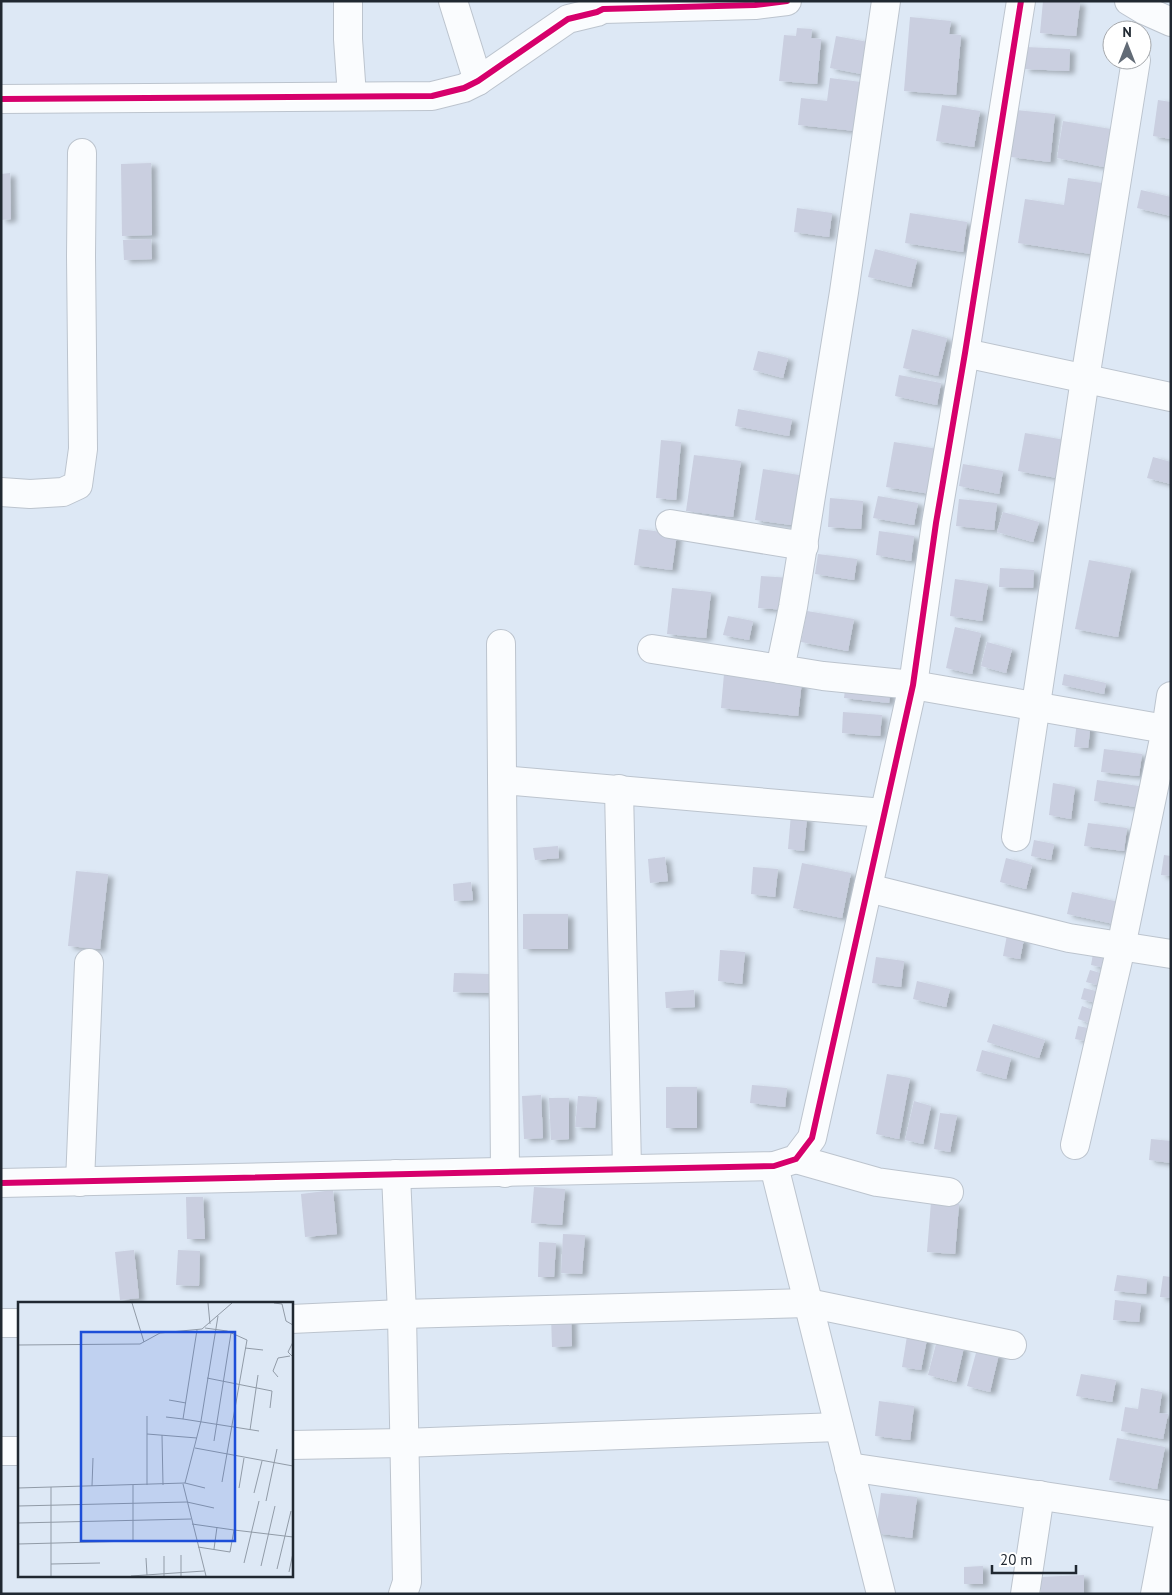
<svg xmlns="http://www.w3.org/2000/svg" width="1172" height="1595" font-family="'PT Sans',sans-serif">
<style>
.building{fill:#cacfe0;filter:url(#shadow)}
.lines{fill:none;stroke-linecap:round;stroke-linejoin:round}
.minor-casing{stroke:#bcc4ce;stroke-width:30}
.minor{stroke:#fafcfe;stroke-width:28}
.cycleway-casing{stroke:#fff;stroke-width:9}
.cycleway{stroke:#d6006c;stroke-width:6}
.inset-road{fill:none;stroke:#919ba7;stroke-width:1}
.view{fill:#1d4ed8;fill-opacity:0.15;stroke:#1d4ed8;stroke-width:2.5}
.inset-edge{fill:none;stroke:#202831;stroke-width:2.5}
</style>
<defs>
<filter id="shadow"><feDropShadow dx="5.5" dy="3" stdDeviation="2.5" flood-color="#0004"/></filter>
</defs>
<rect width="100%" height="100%" fill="#dde8f5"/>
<g class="building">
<polygon points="1043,1 1080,2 1076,36 1040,33"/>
<polygon points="910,17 951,21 949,34 961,35 956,95 904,91"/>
<polygon points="797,28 812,29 811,38 821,39 817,84 779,81 784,35 796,36"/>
<polygon points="836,36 868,42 861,74 830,68"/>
<polygon points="1025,47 1070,49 1069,71 1024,69"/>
<polygon points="830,78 861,82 856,131 798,125 801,98 827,101"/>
<polygon points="1158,100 1171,102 1171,139 1153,136"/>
<polygon points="942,105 980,111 974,147 936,141"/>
<polygon points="1016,110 1055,114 1050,162 1011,157"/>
<polygon points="1063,121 1111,129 1104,167 1057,158"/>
<polygon points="151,163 152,235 122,236 121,164"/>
<polygon points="10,173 11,219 1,220 1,174"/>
<polygon points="1068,178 1102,183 1091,254 1018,243 1025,199 1064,205"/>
<polygon points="1141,190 1171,197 1171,216 1137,208"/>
<polygon points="797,208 832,213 829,237 794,232"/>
<polygon points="910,213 967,222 963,252 905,243"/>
<polygon points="151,239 152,259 124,260 123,240"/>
<polygon points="875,249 917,260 911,287 868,277"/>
<polygon points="912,329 947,338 938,376 903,368"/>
<polygon points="758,351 788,358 783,378 753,370"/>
<polygon points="899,375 941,383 937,405 895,396"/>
<polygon points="738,409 792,419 789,436 735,426"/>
<polygon points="1025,433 1065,440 1057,478 1018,471"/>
<polygon points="661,440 681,442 676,500 656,498"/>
<polygon points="894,442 938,449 931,494 886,487"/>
<polygon points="694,455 741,461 733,517 686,511"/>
<polygon points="1153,457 1171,462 1171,484 1147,478"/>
<polygon points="963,464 1003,471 999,494 959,486"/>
<polygon points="763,469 805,476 801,502 795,501 791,525 755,520"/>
<polygon points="878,496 918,503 914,525 873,518"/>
<polygon points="830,498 863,501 861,529 828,527"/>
<polygon points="959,499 997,503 994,530 956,526"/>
<polygon points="1003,512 1039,522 1033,542 997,532"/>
<polygon points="639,529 677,534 672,570 634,565"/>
<polygon points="879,531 914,536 911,561 876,555"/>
<polygon points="818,554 857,559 854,580 815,574"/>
<polygon points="1089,560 1131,568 1118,637 1075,629"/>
<polygon points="1000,568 1034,570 1033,588 999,587"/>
<polygon points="761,576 791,578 788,610 758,608"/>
<polygon points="955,579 988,584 982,621 950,616"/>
<polygon points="672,588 711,592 706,638 667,634"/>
<polygon points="807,611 854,619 848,651 801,642"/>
<polygon points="728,616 753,621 749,640 723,635"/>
<polygon points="955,627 981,633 972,674 946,668"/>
<polygon points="987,642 1012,649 1006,673 981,666"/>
<polygon points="724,674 802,681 798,716 721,708"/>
<polygon points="1064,674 1106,683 1104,694 1062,685"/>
<polygon points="846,681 891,687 889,703 844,698"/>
<polygon points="843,712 882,715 880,736 842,733"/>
<polygon points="1077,721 1091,722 1088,748 1074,747"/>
<polygon points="1104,749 1142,754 1139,776 1101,772"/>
<polygon points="1097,780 1139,786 1136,807 1094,801"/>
<polygon points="1053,783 1075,787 1071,819 1049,815"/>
<polygon points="791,814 807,817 804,851 788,849"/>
<polygon points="1088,823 1127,828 1124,851 1084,846"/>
<polygon points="1034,840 1054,844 1051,860 1031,856"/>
<polygon points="558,846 559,858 535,860 533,848"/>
<polygon points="1164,855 1171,856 1171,876 1161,875"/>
<polygon points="665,857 668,881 650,883 648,859"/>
<polygon points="1006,858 1032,865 1026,889 1000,882"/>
<polygon points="802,863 851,873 842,918 793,908"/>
<polygon points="753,867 778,869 775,897 751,894"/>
<polygon points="76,871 108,874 100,949 68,946"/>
<polygon points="471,882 473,900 454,901 453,884"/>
<polygon points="1072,892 1119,902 1114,924 1067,914"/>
<rect x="523" y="914" width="45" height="35"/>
<polygon points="1007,935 1024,939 1020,959 1003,956"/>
<polygon points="720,950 745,952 742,984 718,981"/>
<polygon points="1093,954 1107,957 1105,968 1091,965"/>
<polygon points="876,957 904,961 901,987 872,983"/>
<polygon points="1090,970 1104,974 1101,986 1086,982"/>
<polygon points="454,973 490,974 490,993 453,992"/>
<polygon points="917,981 950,989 946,1007 913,999"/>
<polygon points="1084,988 1100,992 1096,1003 1081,999"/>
<polygon points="694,990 695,1007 666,1008 665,992"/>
<polygon points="1082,1006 1096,1011 1092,1024 1078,1019"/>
<polygon points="993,1024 1045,1040 1039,1058 987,1042"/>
<polygon points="1078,1026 1093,1029 1090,1042 1075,1039"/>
<polygon points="982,1050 1011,1058 1006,1079 976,1071"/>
<polygon points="887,1074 910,1078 899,1139 876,1134"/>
<polygon points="752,1085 787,1088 785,1107 750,1103"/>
<rect x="666" y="1087" width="31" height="41"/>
<polygon points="541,1095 543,1138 524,1139 522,1096"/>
<polygon points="578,1096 597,1097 595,1128 575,1127"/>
<polygon points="549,1098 569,1098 569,1139 551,1140"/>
<polygon points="914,1101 931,1106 923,1144 905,1140"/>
<polygon points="940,1113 957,1115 950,1152 934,1149"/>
<polygon points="1151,1139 1171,1141 1171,1163 1149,1160"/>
<polygon points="534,1187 565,1189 562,1225 531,1223"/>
<polygon points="333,1190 337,1234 305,1237 301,1194"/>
<polygon points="186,1197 203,1197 205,1239 187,1239"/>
<polygon points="931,1202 959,1204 955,1254 927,1252"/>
<polygon points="563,1234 585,1235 582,1274 561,1273"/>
<polygon points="539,1242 556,1243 554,1277 538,1277"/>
<polygon points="134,1250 139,1298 120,1300 115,1252"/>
<polygon points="178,1250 200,1251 199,1286 176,1285"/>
<polygon points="1117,1275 1147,1279 1146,1294 1114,1291"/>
<polygon points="1163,1276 1171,1277 1171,1298 1160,1297"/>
<polygon points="1115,1300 1141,1303 1139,1322 1113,1320"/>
<polygon points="551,1316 571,1316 572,1346 552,1347"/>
<polygon points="908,1330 928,1334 921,1370 902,1367"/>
<polygon points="937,1340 964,1347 956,1382 928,1375"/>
<polygon points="977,1349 999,1354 990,1392 967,1386"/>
<polygon points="1081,1374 1116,1380 1112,1402 1076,1396"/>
<polygon points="1141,1388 1162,1392 1159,1413 1168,1414 1163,1439 1121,1431 1125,1407 1138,1409"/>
<polygon points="879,1401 914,1406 910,1440 875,1436"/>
<polygon points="1117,1438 1165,1447 1157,1489 1109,1480"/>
<polygon points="881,1493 917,1497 912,1538 876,1533"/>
<polygon points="983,1566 983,1584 964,1584 964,1567"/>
<polygon points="1084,1575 1084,1594 1041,1594 1040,1577"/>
</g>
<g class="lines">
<defs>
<g id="minor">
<polyline points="348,1 348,39 352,96"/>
<polyline points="453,1 478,81"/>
<polyline points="886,1 844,292 793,607 780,669 823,676 913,685 1171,730"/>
<polyline points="1129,1 1144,10 1171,22"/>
<polyline points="1,99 432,96 464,88 478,81 568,19 597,12 603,9 755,5 787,1"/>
<polyline points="965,353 1171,397"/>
<polyline points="1,492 30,494 63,492 78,485 83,449 81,256 82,153"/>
<polyline points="670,524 804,546"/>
<polyline points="501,644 505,1173"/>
<polyline points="652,649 780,669"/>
<polyline points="502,780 884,813"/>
<polyline points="619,789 627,1169"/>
<polyline points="1016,837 1085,379 1136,60"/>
<polyline points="868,888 1069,938 1171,954"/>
<polyline points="1075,1145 1121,947 1166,729 1171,696"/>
<polyline points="796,1159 877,1182 949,1192"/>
<polyline points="774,1166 881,1594"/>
<polyline points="396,1174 402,1314 407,1582 403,1594"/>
<polyline points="80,1182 89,963"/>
<polyline points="1,1183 774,1166 796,1159 812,1138 913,685 936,523 965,353 1021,1"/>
<polyline points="291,1319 402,1314 808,1303 1012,1345"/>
<polyline points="1,1323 19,1323"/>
<polyline points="291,1445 403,1443 839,1427"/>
<polyline points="1,1451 19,1451"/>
<polyline points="849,1467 1170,1515 1155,1594"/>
<polyline points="1025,1594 1040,1495"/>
</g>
</defs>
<use href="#minor" class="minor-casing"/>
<use href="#minor" class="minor"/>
<defs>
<g id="cycleway">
<polyline points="1,99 432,96 464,88 478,81 568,19 597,12 603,9 755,5 787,1"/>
<polyline points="1,1183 774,1166 796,1159 812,1138 913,685 936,523 965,353 1021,1"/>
</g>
</defs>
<use href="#cycleway" class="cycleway-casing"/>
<use href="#cycleway" class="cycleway"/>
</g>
<g transform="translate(18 1302)">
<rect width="275" height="275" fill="#dde8f5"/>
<path class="inset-road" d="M114 1 126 40M190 1 192 22M256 1 264 2 268 19 275 23M187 26 209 29 229 38 204 180M179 28 165 117 241 129M0 43 122 42 142 31 184 27 214 1M227 46 245 48M274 54 270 50 275 40M260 75 255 69 260 56 272 54M189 76 254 89 252 106M151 98 168 101M129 114V183M148 115 165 117M232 128 240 73M129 132 179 136M144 133 145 183M196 139 213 31M177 146 275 164M167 181 187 186M165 182 188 274M74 184 75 156M33 185V274M0 186 167 181 183 119 200 14M221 186 226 156M236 191 244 159M248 199 259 147M0 204 169 200 196 206M0 221 173 217M174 222 216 228 212 250 180 245M216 228 275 235M0 242 115 239V183M196 247 199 225M163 253V274M128 256 129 273M226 261 241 199M33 262 82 261M243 264 257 204M259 267 273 209M271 270 275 251M113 274 186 269M146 274V254"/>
<path class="view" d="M63 30H217V239H63Z"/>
<rect width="275" height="275" class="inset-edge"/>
</g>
<rect width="1172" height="1595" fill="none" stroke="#202831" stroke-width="5"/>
<g transform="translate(1127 45)"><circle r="24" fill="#ffffff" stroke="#a6a9ad"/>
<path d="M0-4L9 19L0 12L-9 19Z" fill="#626b76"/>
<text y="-8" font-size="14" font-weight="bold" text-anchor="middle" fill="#202831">N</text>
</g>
<path d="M992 1565v8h84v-8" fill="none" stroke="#202831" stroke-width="2.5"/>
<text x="1000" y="1565" font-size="15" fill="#202831" stroke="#ffffff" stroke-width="4" paint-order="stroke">20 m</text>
</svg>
